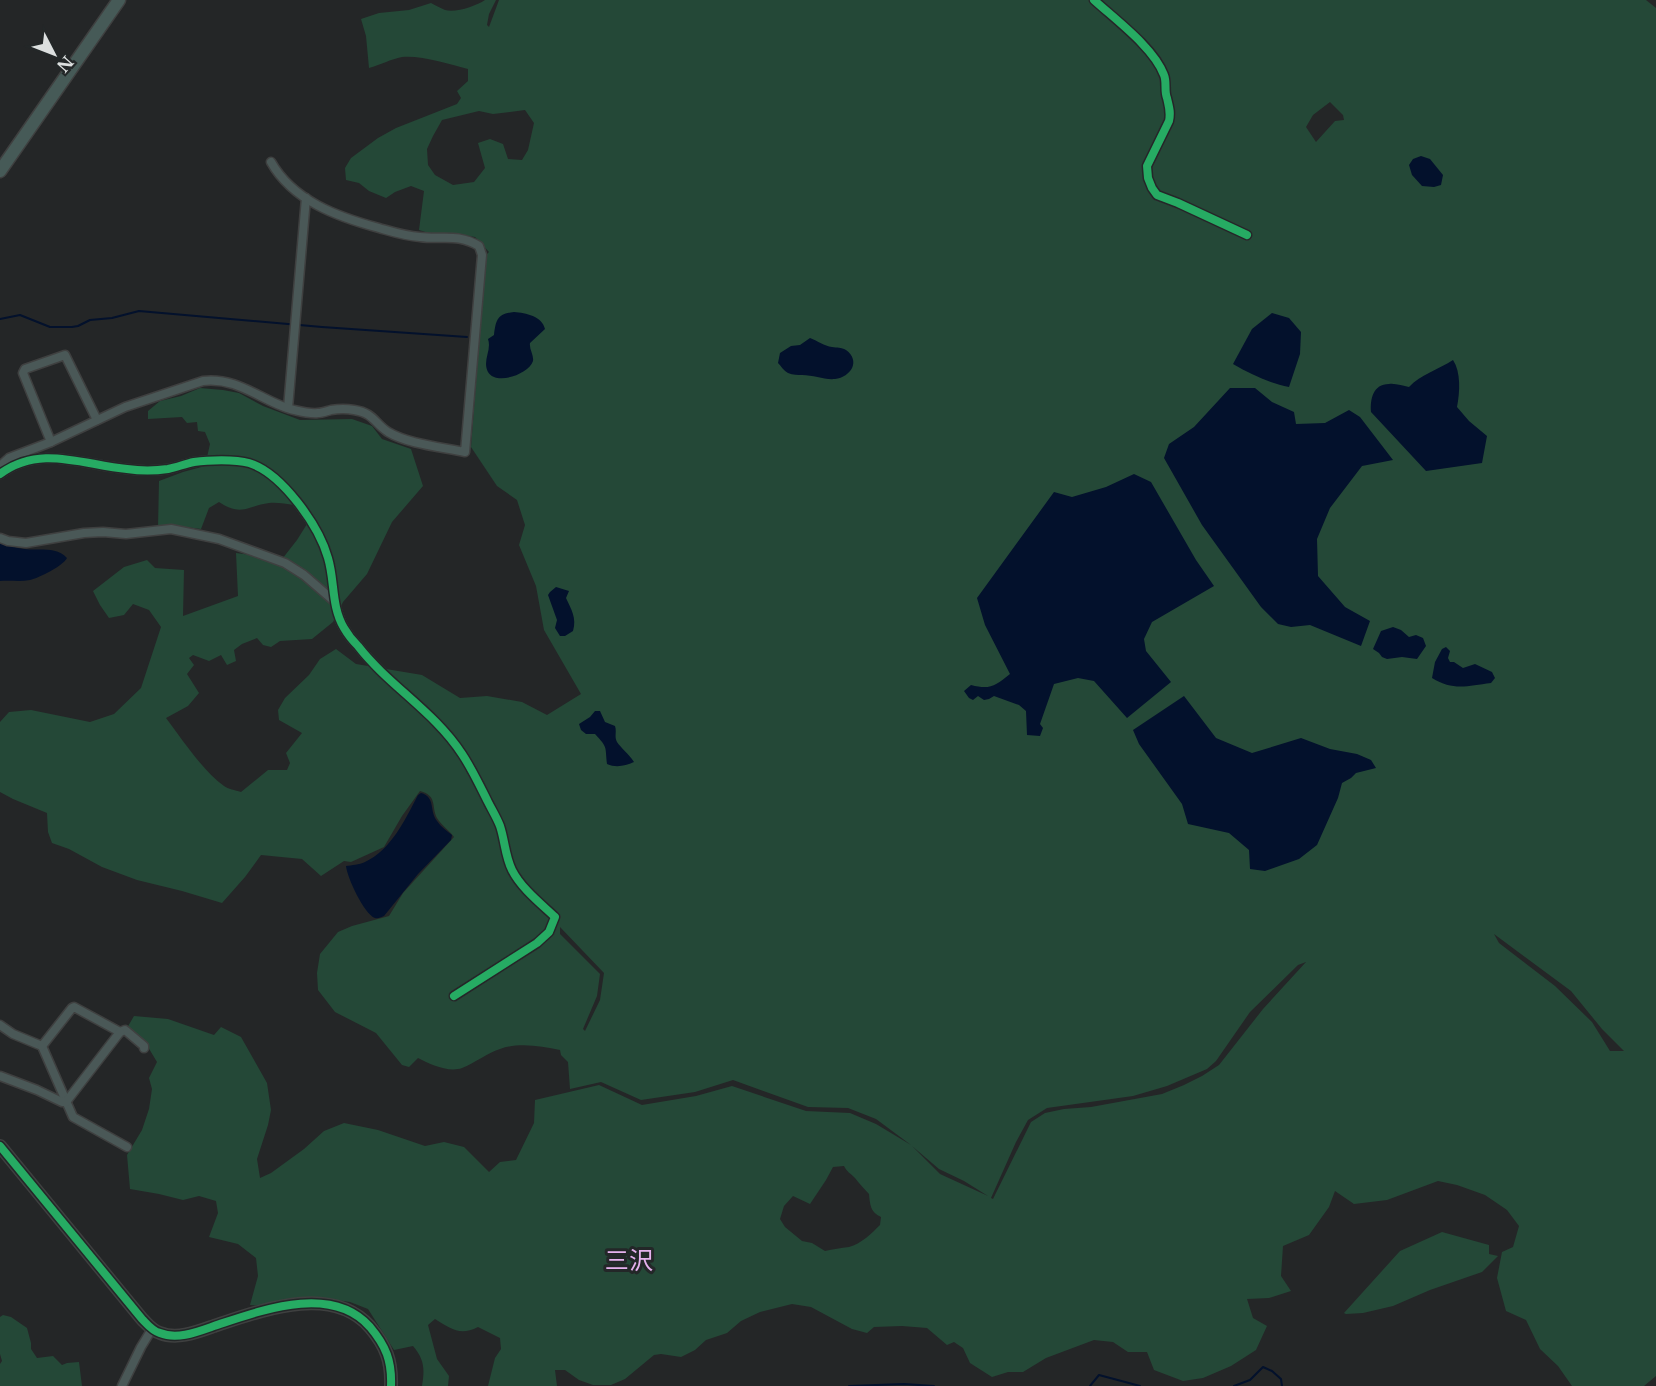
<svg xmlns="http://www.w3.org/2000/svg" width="1656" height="1386" font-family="'Libre Baskerville','Noto Sans JP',serif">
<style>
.green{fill:#244837;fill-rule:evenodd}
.water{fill:#03112c}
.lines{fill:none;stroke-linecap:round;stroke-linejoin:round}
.stream{stroke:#03112c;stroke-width:2}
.minor-casing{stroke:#3f4040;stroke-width:11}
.tertiary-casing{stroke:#3f4040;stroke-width:14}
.secondary-casing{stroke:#3f4040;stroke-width:15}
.minor{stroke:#4a5857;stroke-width:8}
.tertiary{stroke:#4a5857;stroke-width:10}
.secondary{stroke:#465a57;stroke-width:12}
.cycleway-casing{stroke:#232728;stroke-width:11}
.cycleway{stroke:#26ab63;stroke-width:8}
.labels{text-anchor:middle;stroke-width:6;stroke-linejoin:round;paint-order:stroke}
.quarter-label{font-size:24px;fill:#e5b1ed;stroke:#232728}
</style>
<rect width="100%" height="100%" fill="#242627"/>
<g class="green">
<path d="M485 0H496L489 14 487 25 489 27 499 0H1646L1656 8V1376L1644 1386H1572L1558 1366 1540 1349 1526 1320 1506 1311 1497 1278 1502 1252 1513 1247 1519 1226 1507 1210 1485 1195 1457 1185 1438 1181 1387 1200 1354 1204 1335 1191 1329 1207 1309 1235 1283 1246 1281 1276 1291 1291 1269 1298 1247 1299 1253 1318 1267 1326 1256 1350 1231 1366 1203 1378 1183 1381 1154 1370 1147 1352H1128L1113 1342 1094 1340 1046 1358 1023 1372H1008L992 1377 970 1363 963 1348 954 1342 947 1345 927 1328 902 1326 874 1327 867 1333 852 1329 811 1307 792 1304 760 1312 741 1321 727 1333 706 1340 695 1350 681 1357 661 1354 654 1355 625 1379 611 1385H593L579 1380 565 1370H555L557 1386H488L495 1358 501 1349 500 1338 478 1327C460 1336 451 1329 435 1319L428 1325 437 1359 449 1376 448 1386H422C425 1368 424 1359 413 1346L394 1350 368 1309 350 1302 329 1299H297L261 1306 250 1305 258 1276 256 1258 238 1244 209 1237 218 1213 216 1201 199 1196 183 1200 159 1194 130 1189 127 1155 142 1130 149 1109 152 1089 149 1078 157 1062 148 1047 127 1028 134 1016 168 1019 214 1035 221 1027 241 1037 267 1083 271 1110 268 1125 257 1159 260 1178 271 1173 304 1149 324 1131 344 1123 378 1130 425 1146 444 1142 464 1147 489 1172 500 1162 516 1160 534 1123 535 1100 599 1085 642 1105 696 1096 732 1086 806 1111 850 1113 876 1124 911 1145 876 1119 848 1108 808 1107 733 1080 695 1092 641 1100 601 1082 570 1089 568 1062 561 1055 560 1050C541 1046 519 1042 500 1049 487 1053 475 1063 462 1068 449 1073 429 1064 418 1058L409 1067 402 1065 376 1033 335 1012 318 990 317 973 320 954 338 932 352 926 389 916 403 893 454 837C450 831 441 825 437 818 431 806 438 796 420 791L402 816 384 847 351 862 344 861 321 876 302 859 261 855 245 877 222 903 182 891 137 880 102 867 69 849 52 843 48 832 47 813 13 799 0 792V722L9 712 31 710 90 722 114 714 141 688 161 627 149 610 133 604 124 615 109 618 100 605 93 591 124 567 147 560 155 568 184 570 183 616 238 596 236 553 252 555 279 563 297 540 307 524 294 505C286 504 277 502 269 503 247 506 242 517 219 502L209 508 201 529 186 527 158 528 159 481 183 472 205 466 210 444 205 432 198 431 197 422 187 423 182 417 148 419V411L160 401 181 396 200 388 223 390 239 393 263 406 300 420 352 419 372 426 382 439 411 449 423 486 392 522 367 574 343 602 333 622 312 639 280 641 271 647 263 645 257 638 242 644 234 650 236 661 227 665 221 655 209 661 193 655 189 658 194 665 187 674 199 693 188 706 166 718C182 739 202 770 224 786 228 789 235 790 241 792L268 770H287L290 763 286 753 302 733 279 720 278 710 285 698 309 675 320 659 336 649 356 664 422 675 460 698 487 696 522 702 547 715 581 694 544 630 536 586 519 545 525 525 517 500 497 486 471 447 486 255 489 252 475 237 449 233 432 234 419 230 424 191 411 186 395 192 386 198 369 191 359 183 346 180 345 168 351 158 378 138 396 128 457 104 461 98 457 91 468 81V69C450 64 420 55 402 57 391 59 380 65 369 68L366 36 361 19 379 13 409 10 431 3C435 5 440 8 445 10 456 13 476 6 485 0ZM1330 102 1343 115 1344 120 1335 121 1316 142 1306 127 1313 115ZM525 110 534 123 528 150 522 160 508 159 503 144 490 139 478 143 485 168 474 182 453 185 435 175 428 165 427 149 433 136 442 120 479 111 493 114ZM560 927 604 973 600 1000 585 1031 583 1029 597 996 600 974 560 934ZM1494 934 1571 991 1602 1029 1624 1051H1610L1592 1022 1555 986 1499 943ZM1306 962 1263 1009 1219 1065 1202 1076 1184 1085 1162 1094 1091 1107 1064 1109 1045 1113 1031 1122 993 1199 991 1198 1016 1142 1028 1120 1047 1108 1133 1096 1167 1086 1207 1069 1216 1061 1250 1012 1298 965ZM912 1146 939 1169 964 1181 988 1196 940 1174ZM844 1166C847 1172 850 1173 855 1178 859 1183 864 1189 869 1194 870 1204 870 1212 881 1217L880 1225C872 1233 861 1244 849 1247 841 1248 833 1249 825 1251L812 1243 802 1241 785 1227 780 1219 784 1206 793 1196 810 1204 826 1180 833 1167Z"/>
<polygon points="1442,1232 1489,1245 1489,1254 1498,1256 1482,1272 1430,1290 1393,1306 1363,1313 1346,1314 1344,1313 1400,1251"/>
<polygon points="3,1315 11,1317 27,1328 31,1343 31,1349 37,1358 53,1356 62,1365 67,1363 79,1362 82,1386 0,1386 0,1364 2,1361 0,1354 0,1317"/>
</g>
<g class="water">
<polygon points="1421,156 1430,159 1443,175 1441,185 1434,187 1422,186 1412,175 1409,165 1413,159"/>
<path d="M514 312C526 313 542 316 545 329L530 343C529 349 534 355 533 361 529 374 496 386 488 372 482 360 492 351 488 339L494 335C496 320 497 314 514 312Z"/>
<path d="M1272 313 1289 318 1301 332 1300 354 1289 387C1269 383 1250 374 1233 364L1252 329Z"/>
<path d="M810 338C818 341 824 346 832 347 837 348 841 347 846 350 861 361 851 377 835 379 824 380 814 375 802 375 798 375 793 375 788 373 784 371 781 366 778 363L780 353 791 346 800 345Z"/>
<path d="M1453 360C1461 372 1460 392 1457 407L1469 421 1487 436 1482 463 1426 471 1371 412C1370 399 1373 384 1389 384 1395 383 1403 386 1409 387 1421 374 1438 370 1453 360Z"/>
<polygon points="1230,388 1255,388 1272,402 1294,412 1296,424 1325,423 1349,410 1360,417 1393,460 1362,466 1330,508 1317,539 1318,576 1345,607 1370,621 1361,646 1310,625 1291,627 1278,624 1261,607 1202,525 1164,458 1169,444 1194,427"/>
<path d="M1134 474 1151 482 1196 560 1214 586 1152 622 1144 639 1146 651 1171 682 1127 718 1094 681 1078 678 1054 684 1040 724 1043 728 1040 736 1027 735 1026 711 1019 705 994 696 989 699 984 700 978 696 973 700 969 698 964 691 971 685C990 690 995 686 1010 674L985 625 977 598 1054 492 1072 497 1106 487Z"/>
<path d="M0 542C8 545 16 548 24 549 39 551 56 546 67 558 63 566 39 578 30 580 20 582 10 580 0 581Z"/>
<path d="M556 587 569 591 566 598C571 609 577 618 573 631L565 636H560L555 628 557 620 548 595 550 592Z"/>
<polygon points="1393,627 1401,630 1409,637 1416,635 1423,638 1426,646 1417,659 1402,657 1387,659 1382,657 1379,653 1373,649 1381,631"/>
<path d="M1446 647 1450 651 1448 658 1450 662H1454L1463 668 1475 664 1492 672 1495 678 1491 683C1467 686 1453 691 1432 678L1435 662 1442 649Z"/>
<polygon points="1184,696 1216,738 1252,753 1301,738 1330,749 1357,754 1371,760 1376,768 1356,773 1351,778 1342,783 1338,798 1317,845 1299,859 1265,871 1250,869 1249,850 1229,833 1188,824 1182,804 1139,744 1133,730"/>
<path d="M595 711H600L605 722 615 726C617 732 614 736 617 742 620 747 629 754 634 762 625 766 616 768 607 764 605 746 608 748 595 734H586L581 730 579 724 590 717Z"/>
<path d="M421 793C436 797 429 811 437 821 441 827 447 831 452 835L451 840 418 874 384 916C381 917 378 919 375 918 364 914 347 877 346 866 352 865 359 865 365 862 391 850 405 820 418 795Z"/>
</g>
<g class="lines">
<g class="stream">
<polyline points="0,319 20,315 50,327 72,327 78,326 90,320 112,318 139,311 322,327 467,337"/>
<polyline points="849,1386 904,1384 934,1386"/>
<polyline points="1090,1386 1099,1375 1140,1386"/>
<polyline points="1234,1386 1250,1380 1263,1367 1272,1371 1281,1379 1282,1386"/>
</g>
<defs>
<g id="minor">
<path d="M1094 0C1116 20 1154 48 1164 75 1167 82 1164 91 1167 98 1169 107 1171 112 1169 121L1147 166 1148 178 1152 188 1157 195 1178 203 1247 235"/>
<polyline points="288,408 306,198"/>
<polyline points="51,442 23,373 25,369 65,355 97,420"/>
<path d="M0 466 9 458 51 442 125 407 203 381C238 377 260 400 290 409 299 411 309 414 318 413 322 413 327 411 331 410 338 409 348 409 354 410 374 413 374 423 388 432 408 444 441 447 465 452L482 255 479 246C457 233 443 240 420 237 405 236 393 232 379 228 338 217 293 201 271 162"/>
<path d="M0 474C40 444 83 465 127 469 141 471 154 471 168 469 177 467 185 464 194 462 208 460 235 459 249 463 282 473 319 526 328 558 335 581 331 606 344 628 348 635 353 641 358 646 389 686 434 711 462 754 472 769 480 786 488 802 492 810 497 818 500 826 505 841 505 856 512 870 521 888 540 903 555 917L549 932 537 943 454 996"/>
<polyline points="0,538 8,541 26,543 84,533 103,532 126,534 171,529 219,539 285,563 304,575 334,601"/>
<polyline points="0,1025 13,1034 42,1046 73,1117 127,1147"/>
<polyline points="42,1046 72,1008 74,1007 120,1032 125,1030 144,1046 144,1048"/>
<polyline points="0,1076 37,1090 62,1102 66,1102 120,1032"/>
<polyline points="122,1386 141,1347 152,1329"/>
</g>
<path id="tertiary" d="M0 1146 142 1319C147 1324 152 1331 160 1333 177 1340 197 1332 214 1326 260 1311 331 1283 370 1327 386 1346 392 1361 391 1386"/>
<polyline id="secondary" points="0,171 119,0"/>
</defs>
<use href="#minor" class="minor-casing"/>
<use href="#tertiary" class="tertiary-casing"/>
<use href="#secondary" class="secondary-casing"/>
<use href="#minor" class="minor"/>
<use href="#tertiary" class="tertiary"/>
<use href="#secondary" class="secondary"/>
<defs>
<g id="cycleway">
<path d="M1094 0C1116 20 1154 48 1164 75 1167 82 1164 91 1167 98 1169 107 1171 112 1169 121L1147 166 1148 178 1152 188 1157 195 1178 203 1247 235"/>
<path d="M0 474C40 444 83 465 127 469 141 471 154 471 168 469 177 467 185 464 194 462 208 460 235 459 249 463 282 473 319 526 328 558 335 581 331 606 344 628 348 635 353 641 358 646 389 686 434 711 462 754 472 769 480 786 488 802 492 810 497 818 500 826 505 841 505 856 512 870 521 888 540 903 555 917L549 932 537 943 454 996"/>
<path d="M0 1146 142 1319C147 1324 152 1331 160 1333 177 1340 197 1332 214 1326 260 1311 331 1283 370 1327 386 1346 392 1361 391 1386"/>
</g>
</defs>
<use href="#cycleway" class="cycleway-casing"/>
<use href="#cycleway" class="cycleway"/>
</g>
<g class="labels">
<g class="quarter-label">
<text x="629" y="1269">三沢</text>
</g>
</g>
<g transform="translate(54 54) rotate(132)" stroke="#232728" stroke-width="4.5" paint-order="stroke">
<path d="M0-4.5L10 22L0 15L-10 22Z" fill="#dcdfdf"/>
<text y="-9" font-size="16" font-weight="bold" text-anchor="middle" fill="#dcdfdf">N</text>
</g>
</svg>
